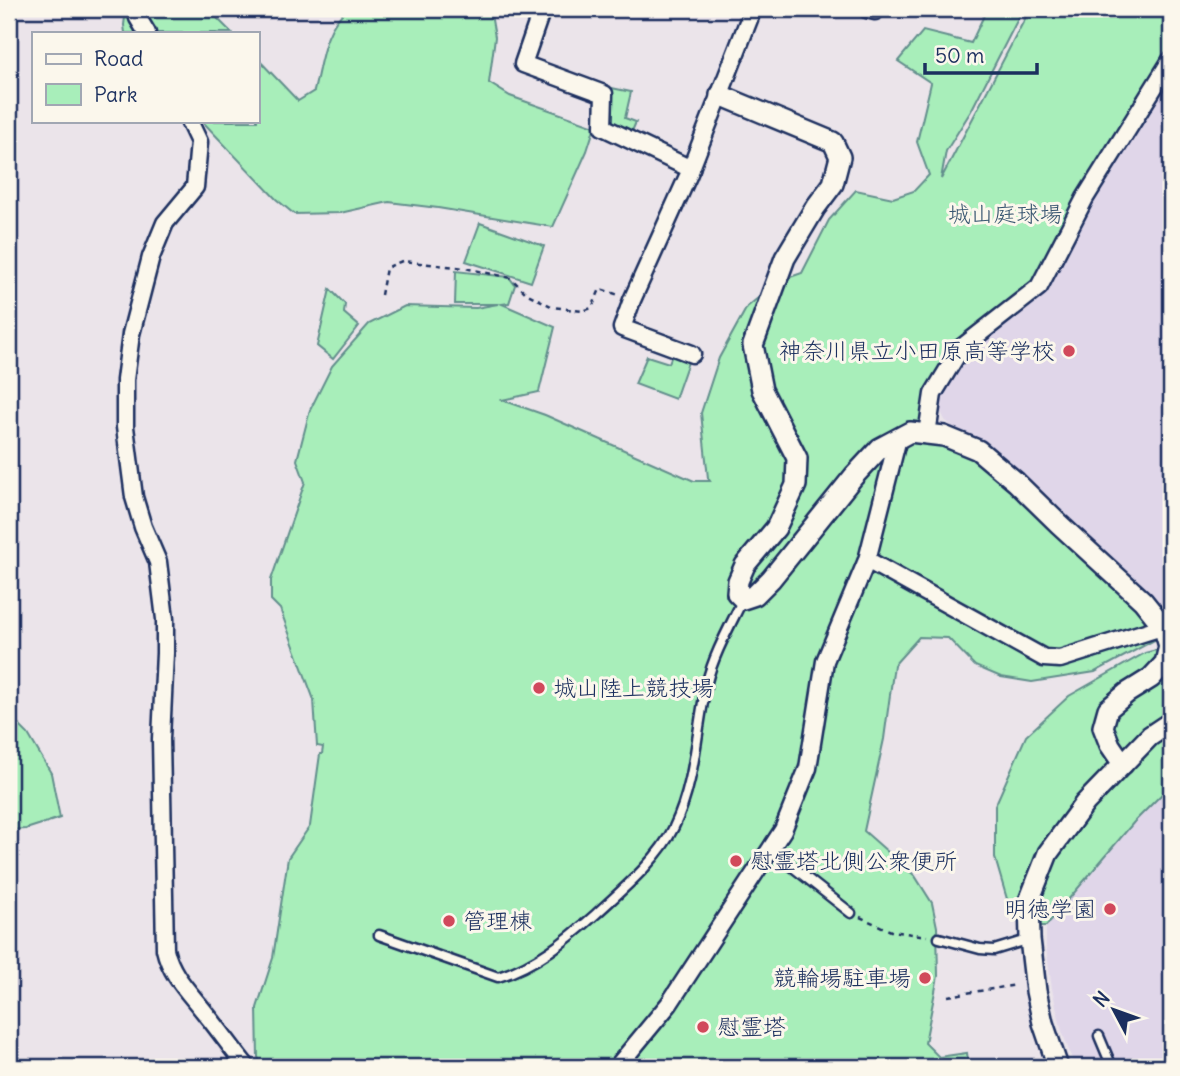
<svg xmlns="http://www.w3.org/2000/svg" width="1180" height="1076" font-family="Delius,'Klee One',sans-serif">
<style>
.built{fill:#e0d6e9}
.green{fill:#a8eeba;stroke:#628e8c;stroke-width:2}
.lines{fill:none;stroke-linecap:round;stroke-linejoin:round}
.service-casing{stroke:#1b2f5e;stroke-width:13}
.minor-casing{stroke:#1b2f5e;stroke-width:21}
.tertiary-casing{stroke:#1b2f5e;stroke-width:24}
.path{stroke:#1b2f5e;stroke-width:2.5;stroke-dasharray:5 5;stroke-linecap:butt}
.service{stroke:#fbf7ec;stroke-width:8}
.minor{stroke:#fbf7ec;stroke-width:16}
.tertiary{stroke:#fbf7ec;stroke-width:19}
.poi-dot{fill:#d1495b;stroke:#fbf7ec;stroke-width:2.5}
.labels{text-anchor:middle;stroke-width:6;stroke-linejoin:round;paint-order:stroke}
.park-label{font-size:23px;fill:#375570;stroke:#fbf7ec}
.poi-label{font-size:23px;fill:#1b2f5e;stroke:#fbf7ec;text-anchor:start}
</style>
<rect width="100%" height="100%" fill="#ebe4ea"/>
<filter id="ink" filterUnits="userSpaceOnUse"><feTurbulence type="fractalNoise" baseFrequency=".0143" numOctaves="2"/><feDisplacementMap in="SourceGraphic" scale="14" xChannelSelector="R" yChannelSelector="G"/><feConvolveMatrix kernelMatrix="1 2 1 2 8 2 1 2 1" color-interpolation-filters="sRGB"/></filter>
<g filter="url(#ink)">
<g class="built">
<polygon points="1171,72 1171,615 1167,614 1163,611 945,420 938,406 939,398 957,362 977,340 1038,297 1068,251 1081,224"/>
<polygon points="1171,740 1171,1067 1075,1067 1062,1031 1052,989 1046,947 1046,921"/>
</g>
<g class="green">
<polygon points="126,9 208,9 232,33 125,33 124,25"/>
<path d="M348 9H465L491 14 495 37 489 83 510 96 595 126 587 151 553 227 438 208 389 202 340 213 294 214 276 199 202 121H257V58L298 101 314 91C321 64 324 26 348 9Z"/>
<polygon points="987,9 1023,9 971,111 946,151 941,179 1030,9 1171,9 1171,51 1081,197 1035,283 930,390 937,423 963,450 967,451 1123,590 1162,636 1095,672 1032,682 1001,677 975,666 948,638 919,637 894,665 884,739 864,831 915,876 932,903 937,927 938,976 925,1043 939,1057 967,1053 969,1067 262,1067 258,1057 257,1008 273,958 288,858 310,826 320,754 322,754 323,747 317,746 314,700 280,609 271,600 271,580 305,482 297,460 310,410 332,366 369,324 405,306 476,308 498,304 455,304 456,271 509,277 515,285 509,303 502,304 555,327 539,392 502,400 545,415 694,481 710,481 708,478 701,413 719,358 747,307 779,281 802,273 829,220 856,190 893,198 914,191 929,175 917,142 931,83 898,61 923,31 971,43"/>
<polygon points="607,87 631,92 625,118 636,122 630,136 606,125"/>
<polygon points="480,223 544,246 531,282 466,261"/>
<polygon points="330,289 345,304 344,313 359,326 333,359 317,346"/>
<polygon points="673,352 689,359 675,399 635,384 647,356 669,363"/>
<polygon points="1171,646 1171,785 1134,822 1046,926 1031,926 1007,899 995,858 995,806 1026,736 1069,696 1145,653"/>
<polygon points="9,715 28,734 51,773 60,818 26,829 9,830"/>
</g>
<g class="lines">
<defs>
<g id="service">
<polyline points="770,849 851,913"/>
<path d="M379 935 498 977C535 966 567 940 596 914 622 890 658 860 674 827 696 782 696 730 707 682 714 654 730 626 743 599"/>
<polyline points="939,938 980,949 994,950 1030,939"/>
<polyline points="1099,1036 1112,1067"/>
</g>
<g id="minor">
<polyline points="136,9 138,18 147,33"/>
<polyline points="542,9 523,64 604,94 603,127 691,169"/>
<polyline points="867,9 875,11 876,9"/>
<path d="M189 121 199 142 195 187 165 223 151 257 131 334 125 380V427L134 497 143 527 158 562 165 619V653L161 739 165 949C171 976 190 993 206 1014 220 1031 233 1050 247 1067"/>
<polyline points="692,354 622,328 632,300 688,176 753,9"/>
<polyline points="927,434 933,394 961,348 1039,287 1085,198 1171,60"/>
<polyline points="867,560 1044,658 1060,659 1171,624"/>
<polyline points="617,1067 669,1004 783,830 808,768 825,661 867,560 898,438"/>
</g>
<g id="tertiary">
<polyline points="720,95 833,142 840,157 833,184 815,208 785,258 753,345 762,390 797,458 796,485 776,528 745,565 738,581 737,593 743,599 755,595 771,579 854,476 880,448 910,432 944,436 978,450 1016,482 1059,524 1143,601 1163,626 1169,646 1165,663 1151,678 1127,693 1108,709 1103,727 1110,745 1123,764"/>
<polyline points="1058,1067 1043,1023 1036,991 1030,939 1029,901 1048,853 1085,803 1150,736 1171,722"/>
</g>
</defs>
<use href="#service" class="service-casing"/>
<use href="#minor" class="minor-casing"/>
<use href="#tertiary" class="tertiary-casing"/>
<g class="path">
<polyline points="381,295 386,268 402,261 465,268 511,278 526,293 553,307 582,311 592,308 600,289 619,295"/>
<polyline points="860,917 891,931 927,936"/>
<polyline points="948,996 1017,985"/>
</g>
<use href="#service" class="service"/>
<use href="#minor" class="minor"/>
<use href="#tertiary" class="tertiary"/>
</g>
</g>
<g class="poi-dot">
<circle cx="1069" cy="351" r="7"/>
<circle cx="539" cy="688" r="7"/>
<circle cx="736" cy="861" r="7"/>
<circle cx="1110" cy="909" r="7"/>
<circle cx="449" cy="921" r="7"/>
<circle cx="925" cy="978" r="7"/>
<circle cx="703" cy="1027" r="7"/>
</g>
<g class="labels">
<g class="park-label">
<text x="1005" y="222">城山庭球場</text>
</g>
<g class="poi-label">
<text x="1055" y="359" text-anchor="end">神奈川県立小田原高等学校</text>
<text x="553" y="696">城山陸上競技場</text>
<text x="750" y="869">慰霊塔北側公衆便所</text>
<text x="1096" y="917" text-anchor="end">明徳学園</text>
<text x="463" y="929">管理棟</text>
<text x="911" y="986" text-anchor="end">競輪場駐車場</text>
<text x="717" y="1035">慰霊塔</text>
</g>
</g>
<rect width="1180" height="1076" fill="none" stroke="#fbf7ec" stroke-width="35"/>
<rect x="18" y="18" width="1145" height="1041" fill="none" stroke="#1b2f5e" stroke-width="2.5" filter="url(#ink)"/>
<rect x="32" y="32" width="228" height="91" fill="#fbf7ec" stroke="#a1a7b3" stroke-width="2"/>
<rect x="46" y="54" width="35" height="10" fill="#fbf7ec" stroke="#a1a7b3" stroke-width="2"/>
<text x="94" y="66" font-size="21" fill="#1b2f5e">Road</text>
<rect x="46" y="84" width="35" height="21" fill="#a8eeba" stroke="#a1a7b3" stroke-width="2"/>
<text x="94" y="102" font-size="21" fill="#1b2f5e">Park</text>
<g transform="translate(1114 1010) rotate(311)" stroke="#fbf7ec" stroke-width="5" paint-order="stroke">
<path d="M0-5L12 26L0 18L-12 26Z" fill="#1b2f5e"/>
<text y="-10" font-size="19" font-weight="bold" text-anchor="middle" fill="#1b2f5e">N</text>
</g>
<path d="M925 63v10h112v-10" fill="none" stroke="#1b2f5e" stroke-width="3.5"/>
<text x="935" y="63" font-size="21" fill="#1b2f5e" stroke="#fbf7ec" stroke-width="5" paint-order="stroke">50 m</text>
</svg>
